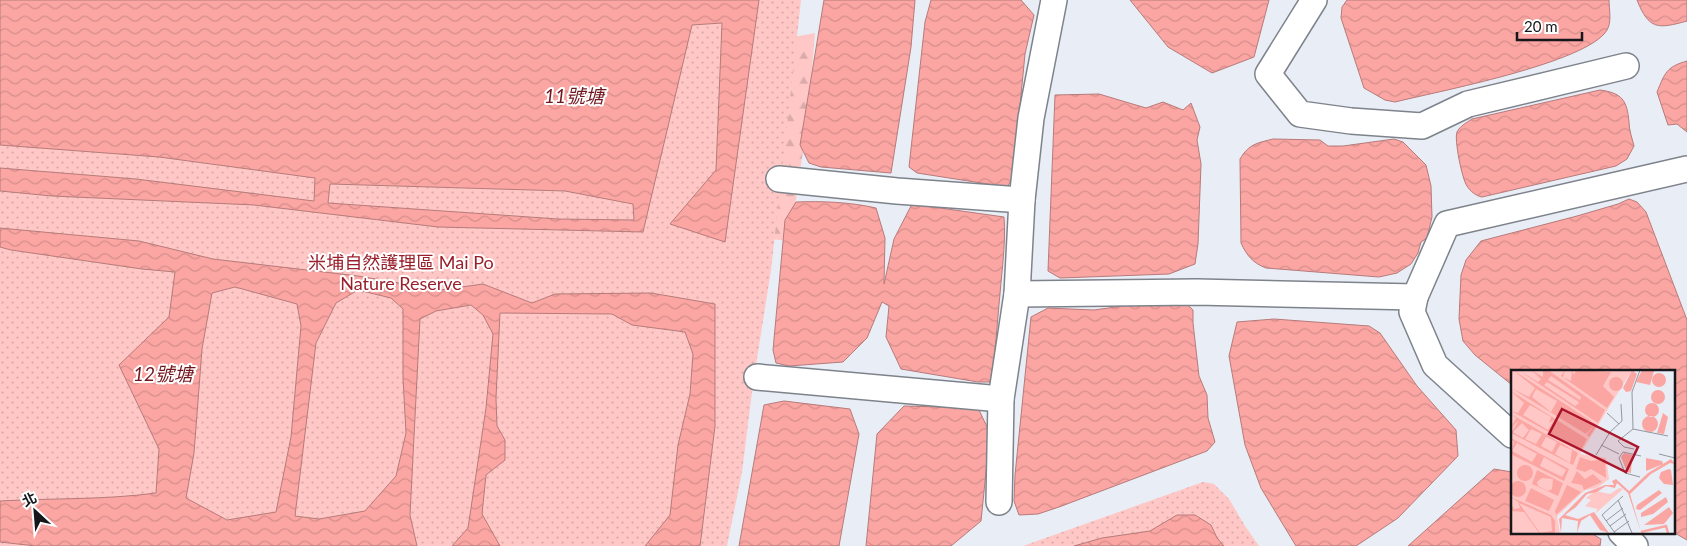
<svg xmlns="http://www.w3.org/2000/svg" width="1687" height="546" font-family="Lato,'Noto Sans TC',sans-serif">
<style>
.forest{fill:url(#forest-firs)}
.park{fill:url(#park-dots)}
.water{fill:url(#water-waves);stroke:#b67b7a;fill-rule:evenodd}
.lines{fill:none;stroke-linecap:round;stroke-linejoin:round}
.minor-casing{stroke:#7e838b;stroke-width:28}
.minor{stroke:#fff;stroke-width:25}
.labels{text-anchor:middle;stroke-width:4;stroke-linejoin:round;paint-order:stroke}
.park-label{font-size:18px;fill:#991f2b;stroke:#fff}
.water-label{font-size:19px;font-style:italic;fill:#72161e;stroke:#fff}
.inset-river{fill:none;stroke:#fba6a3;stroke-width:2.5}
.inset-road{fill:none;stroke:#94979e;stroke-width:1}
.view{fill:#ab152b;fill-opacity:0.15;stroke:#ab152b;stroke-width:2.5}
.inset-edge{fill:none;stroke:#15171a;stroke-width:2.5}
</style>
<defs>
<pattern id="forest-firs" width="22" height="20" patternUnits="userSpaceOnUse" patternTransform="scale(1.25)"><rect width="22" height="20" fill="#ffc8c6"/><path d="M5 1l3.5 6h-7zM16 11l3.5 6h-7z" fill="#daabaa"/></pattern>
<pattern id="park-dots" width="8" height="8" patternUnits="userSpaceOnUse" patternTransform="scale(1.25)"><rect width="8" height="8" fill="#ffc8c6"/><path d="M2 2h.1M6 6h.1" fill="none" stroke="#daabaa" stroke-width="1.8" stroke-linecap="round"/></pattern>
<pattern id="water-waves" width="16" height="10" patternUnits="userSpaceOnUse" patternTransform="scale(1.25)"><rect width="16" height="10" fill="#fba6a3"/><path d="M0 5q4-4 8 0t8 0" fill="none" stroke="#d68e8c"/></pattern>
</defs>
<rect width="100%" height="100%" fill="#e8edf6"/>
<polygon class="forest" points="815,33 807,123 790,241 741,236 777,40"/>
<g class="park">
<polygon points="0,0 801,0 771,270 753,384 742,472 727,546 0,546"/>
<polygon points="1203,482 1214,484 1229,499 1245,526 1259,546 1023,546"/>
</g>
<g class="water">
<path d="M0 0H759L725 242 670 224 716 170 722 23 692 25 643 232 438 227 254 205 52 196 0 191V168L136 179 314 201 315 178 159 157 0 145ZM330 184 565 191 633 204 634 220 558 219 328 203Z"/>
<polygon points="824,0 915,0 911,47 891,173 821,167 809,163 800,145"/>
<polygon points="931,0 1021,0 1034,15 1025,54 1013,178 1007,187 917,173 909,167 925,22"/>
<polygon points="1130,0 1269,0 1254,57 1212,73 1168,47"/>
<path d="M1347 0H1609C1609 9 1612 22 1607 30 1588 63 1435 92 1395 102L1385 100 1364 88 1341 18 1342 7Z"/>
<path d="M1637 0H1687V21C1658 29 1649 30 1637 0Z"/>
<path d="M1687 61V132L1677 124 1668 125 1657 92C1665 73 1666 67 1687 61Z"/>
<path d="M1600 90C1622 93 1627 100 1629 122 1629 130 1632 138 1634 146L1627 159 1616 166 1482 197C1476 196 1470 191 1467 186 1462 179 1454 139 1457 132 1460 126 1466 123 1472 119Z"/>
<polygon points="1099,94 1146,108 1163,102 1183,110 1191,103 1200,127 1197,140 1201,164 1198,244 1195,264 1169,274 1060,278 1048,271 1055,95"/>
<path d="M1273 139 1320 140 1328 146H1343L1394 139 1403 142 1426 165 1431 186 1432 217 1427 238 1421 242 1418 253 1411 264 1397 273 1379 277 1266 268C1253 263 1247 256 1241 243L1240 159C1249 144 1257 143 1273 139Z"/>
<polygon points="1629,199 1637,202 1646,212 1687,320 1687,540 1673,532 1673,371 1512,371 1512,385 1475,355 1463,341 1459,319 1461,275 1466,260 1481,241 1577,216 1618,204"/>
<path d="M796 202C822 201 850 202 876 208L885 238 884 284 894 239 912 204 1004 217C1006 242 1002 268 1000 294 997 323 996 353 990 382H978L901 369 886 337 889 306 882 302 867 338 843 362 789 366 776 363 773 350 785 220Z"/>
<path d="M0 228 139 241 213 259 358 276 440 290 483 284 532 303 555 294 651 293 715 304V426L700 546H645L670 515 678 445 690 394 693 354 685 332 632 325 612 314 500 313 496 398 497 426 505 440V460L486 475 482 514 500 546H452L468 528 486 408 493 334 483 315 471 305 436 311 420 319 410 515 417 546H36L0 542V501C52 498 104 500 156 493L159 449 119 365 169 317 175 272 142 269 11 250 0 247ZM235 287 297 304 301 326 291 437 276 512 227 520 186 498 194 453 202 349 212 293ZM358 290 391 298 403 309V378L406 433 396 476 365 511 319 519 295 516 316 343 336 303Z"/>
<polygon points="1180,298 1193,310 1193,323 1199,376 1207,395 1208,418 1215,442 1207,451 1059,507 1038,514 1019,515 1014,501 1015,475 1031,317 1048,308 1094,310"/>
<polygon points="1274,319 1369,326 1380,333 1417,386 1456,430 1458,456 1398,518 1356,546 1296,546 1261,488 1245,445 1229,356 1237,322"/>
<polygon points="784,401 850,409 859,434 839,546 739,546 764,405"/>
<polygon points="904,406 978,408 990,433 981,521 951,546 866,546 877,434"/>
<polygon points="1494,469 1512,472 1512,532 1589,532 1601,539 1600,546 1408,546"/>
<polygon points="1177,515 1195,515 1211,525 1217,538 1224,546 1074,546 1102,538 1150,531"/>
</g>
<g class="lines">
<defs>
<g id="minor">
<polyline points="1314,0 1268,74 1300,114 1351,121 1422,126 1468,104 1626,66"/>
<polyline points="779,179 897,191 1022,200"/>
<polyline points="1017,294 1197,292 1415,297"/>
<polyline points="757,377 1001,399"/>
<polyline points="1512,435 1435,365 1412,312 1415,297 1447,224 1687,169"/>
<polyline points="999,502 1001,399 1017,294 1022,200 1031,118 1054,0"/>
<polyline points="1621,532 1635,546"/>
</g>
</defs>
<use href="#minor" class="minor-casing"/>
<use href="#minor" class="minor"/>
</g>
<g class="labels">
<g class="park-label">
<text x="401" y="269">米埔自然護理區 Mai Po<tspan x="401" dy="21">Nature Reserve</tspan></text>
</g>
<g class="water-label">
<text x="574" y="103">11號塘</text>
<text x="163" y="381">12號塘</text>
</g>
</g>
<g transform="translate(1511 370)">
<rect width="164" height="164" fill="#e8edf6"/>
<path d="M108 118 112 119 85 143 86 139 74 136 80 130 75 128 84 121 99 124Z" fill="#ffc8c6"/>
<path d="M0 0H121L69 84 95 88 98 109 86 118 74 120 46 146 49 163H0Z" fill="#ffc8c6"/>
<path d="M2 0 86 55 78 67 76 65 83 56 75 64 0 18 18 27 24 18ZM25 19 46 31 40 42 21 27ZM7 0 27 12 30 9 20 0 32 7V0H37L94 40 87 53ZM40 6 70 27 69 30 37 10ZM36 12 68 32 67 34 64 36 33 15ZM54 0 52 7 60 11 61 0 63 5 65 0 100 2 92 16 103 27 96 38 50 6ZM121 0 126 4 120 21 115 22 112 18ZM131 0 143 1 139 15 125 12ZM141 10a7 7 0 1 1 14 0a7 7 0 1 1-14 0ZM98 14a7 7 0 1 1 14 0a7 7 0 1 1-14 0ZM140 27a7 7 0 1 1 14 0a7 7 0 1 1-14 0ZM0 21 76 69 70 80 0 41 7 43 13 33ZM19 35 40 47 38 53 43 50 37 60 12 45ZM134 40a7 7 0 1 1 14 0a7 7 0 1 1-14 0ZM152 43 157 47 153 64 146 63ZM0 44 67 83 62 95 0 63 8 50 0 58 5 48ZM11 53 18 60 12 68 2 62ZM20 59 31 64 25 74 14 69ZM35 67 46 72 41 82 30 76ZM49 75 61 80 59 93 44 84ZM131 54a8 8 0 1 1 16 0a8 8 0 1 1-16 0ZM0 68 58 99 53 111 0 84 3 72ZM6 73 26 84 21 92 1 81ZM33 87 55 100 51 107 29 96ZM113 83 121 85 120 103 116 102 110 87ZM69 87 80 91 94 89 95 108 80 99 74 102 65 99ZM135 88 151 91 152 94 135 101ZM160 89 164 94 159 93 140 104 119 124 130 162 117 123 106 113 104 118 95 116 86 122 76 124 65 137 54 145 67 149 83 142 98 163 89 160 79 145 70 151 66 163 67 151 51 148 50 163 48 149 74 123 94 115H103L101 111 105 109 118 121 137 103ZM6 103a8 8 0 1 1 16 0a8 8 0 1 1-16 0ZM158 99 160 100 162 115 153 114 148 108 150 102ZM26 100 52 113 47 126 21 114ZM31 108 42 109 41 119 37 121 27 116 26 112ZM66 101 74 109 82 104 91 112 73 120 71 115 60 113ZM-1 119a8 8 0 1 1 16 0a8 8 0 1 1-16 0ZM56 115 70 122 45 145 44 141ZM20 118 43 130 38 141 14 131ZM148 120 151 123 129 140 125 139 126 135ZM0 127 40 145 44 151V163H28L13 142 0 141V133L3 139 9 138 7 132ZM8 133 40 147 41 161 29 163ZM155 127 157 132 142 144 130 147V143ZM158 137 162 143 153 154 133 155Z" fill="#fba6a3" fill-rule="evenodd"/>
<path class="inset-river" d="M130 162 155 156 157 163"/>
<path class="inset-road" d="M96 43 108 54M122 59 157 66M90 75 108 84M123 79 113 77 107 71 122 59 121 22 129 0M148 84 164 88M85 85 99 62 111 51 110 34M129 107 114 103 108 88 112 82 130 86M107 130 121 163M95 151 112 138M99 156 115 144M103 162 118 151M104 163 91 145 112 126"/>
<path class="view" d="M51 39 127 77 115 102 38 64Z"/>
<rect width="164" height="164" class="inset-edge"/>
</g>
<g transform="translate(35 511) rotate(334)" stroke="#ffffff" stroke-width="4" paint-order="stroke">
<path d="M0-4L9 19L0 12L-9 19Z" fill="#15171a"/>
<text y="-8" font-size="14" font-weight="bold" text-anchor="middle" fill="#15171a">北</text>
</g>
<path d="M1517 32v8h65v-8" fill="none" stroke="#15171a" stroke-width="2.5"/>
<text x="1524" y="32" font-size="15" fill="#15171a" stroke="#ffffff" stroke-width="4" paint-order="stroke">20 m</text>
</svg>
